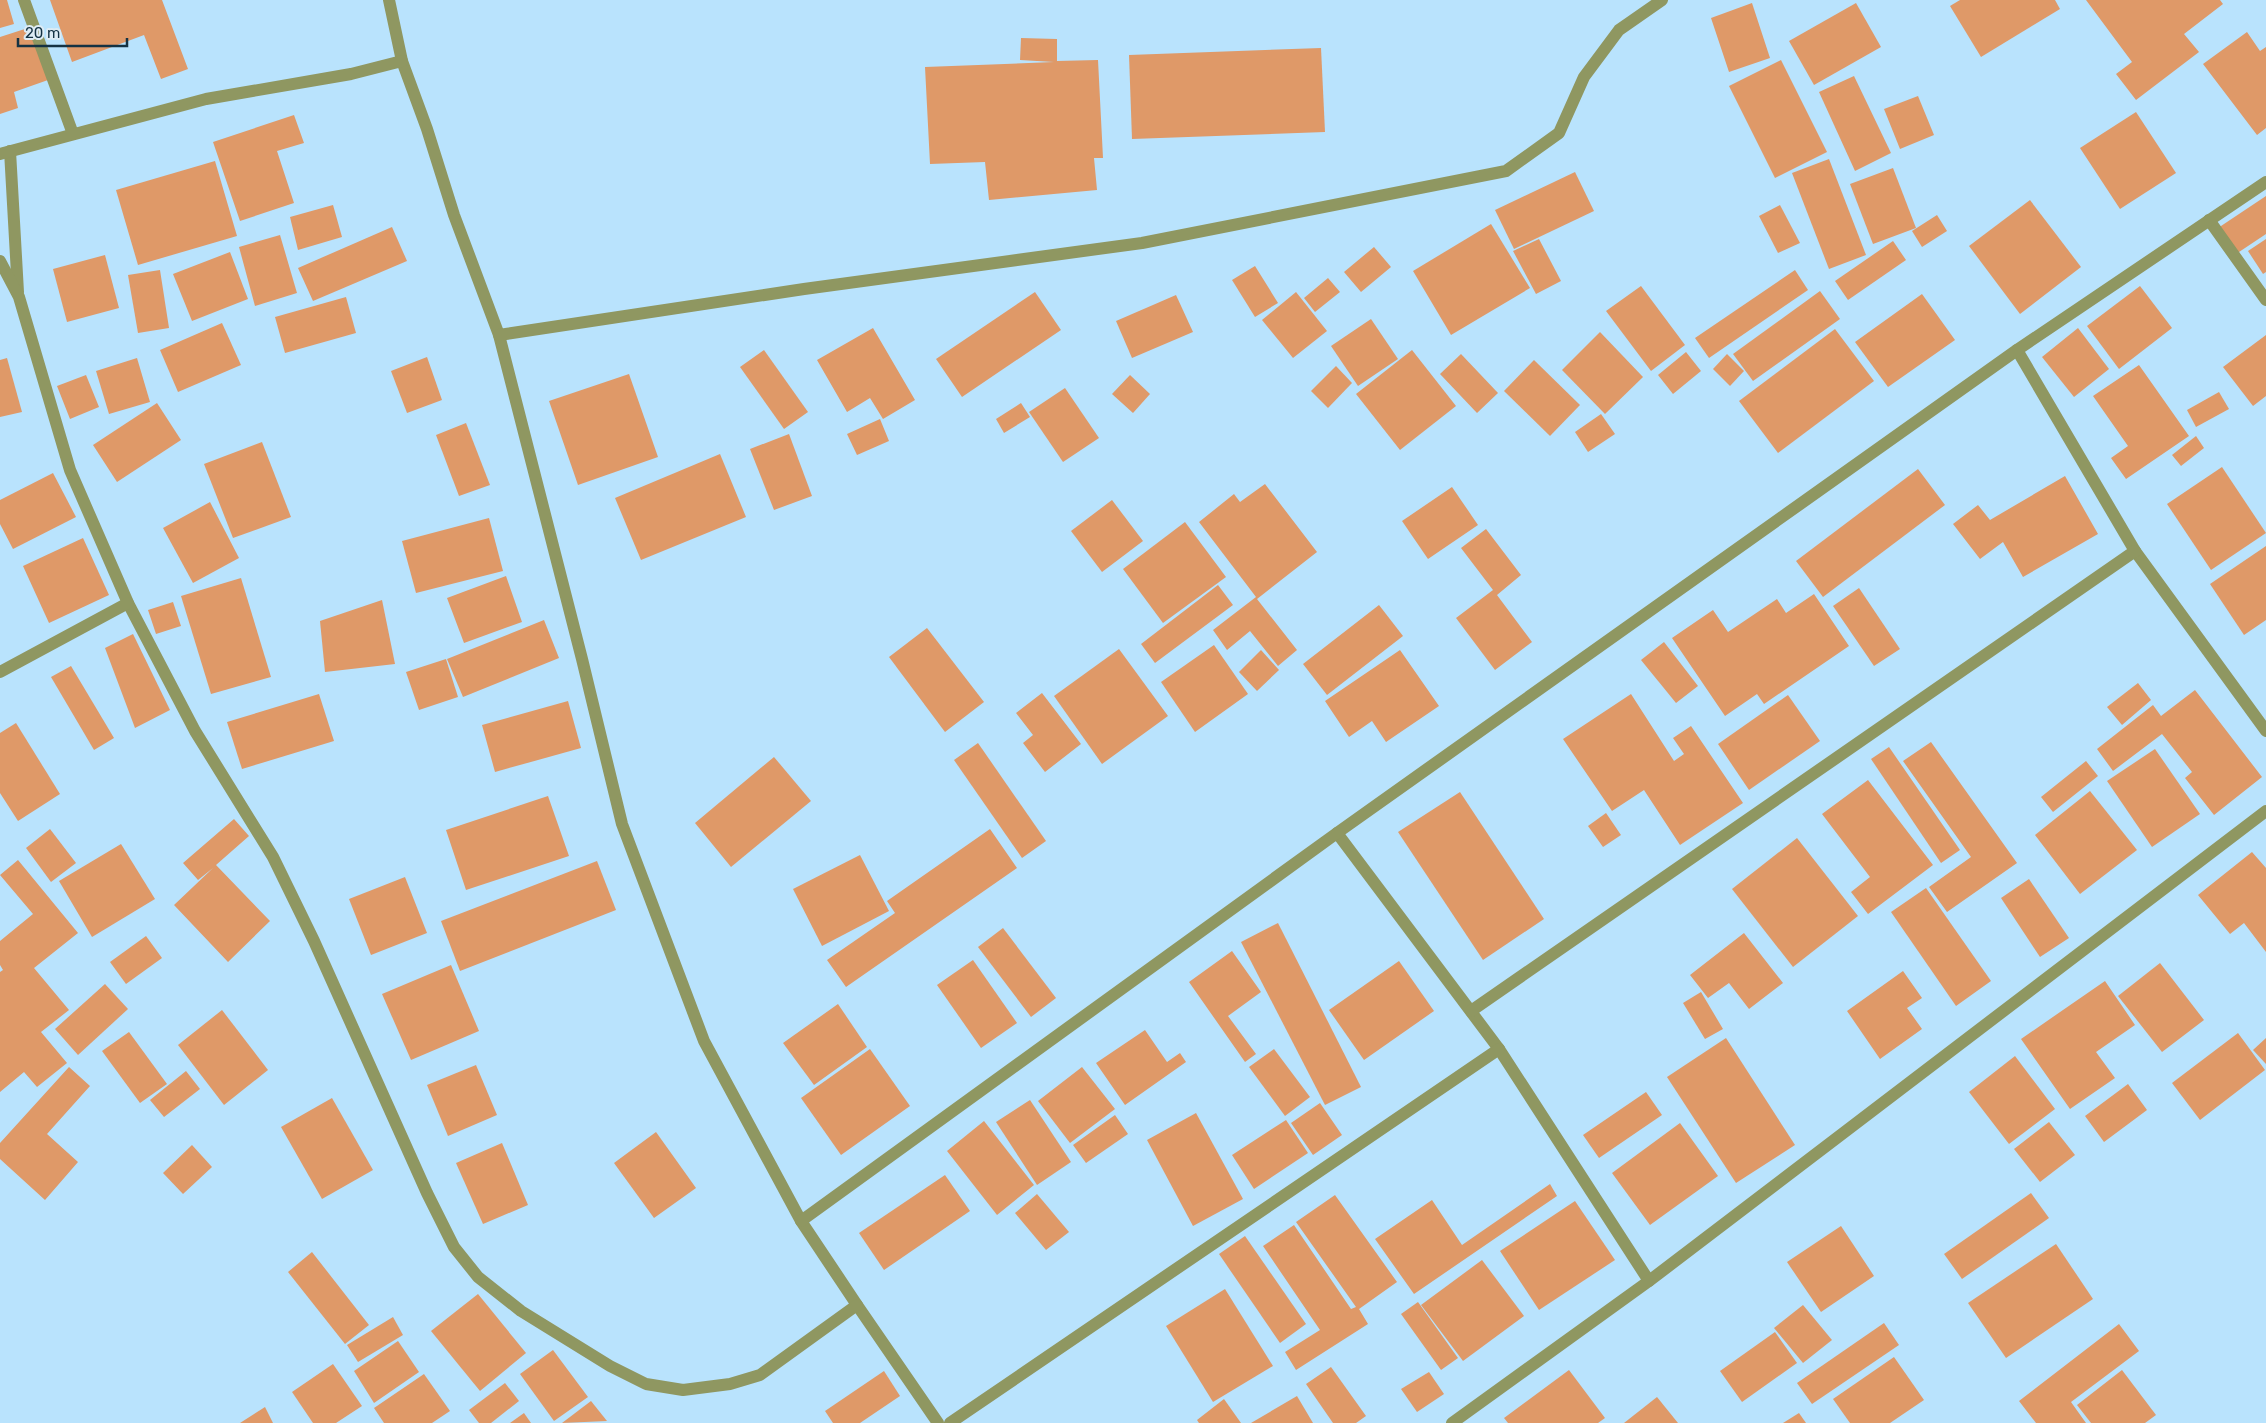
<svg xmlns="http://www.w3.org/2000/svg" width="2266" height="1423" font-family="Rubik,sans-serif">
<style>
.building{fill:#df9968}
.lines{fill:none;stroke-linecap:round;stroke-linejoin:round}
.minor{stroke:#8f9761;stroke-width:12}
</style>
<rect width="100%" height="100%" fill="#b9e3fd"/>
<g class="building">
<polygon points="0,0 7,0 14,24 0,28"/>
<polygon points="50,0 162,0 188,69 161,79 144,35 72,62"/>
<polygon points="1960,0 2055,0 2060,9 1981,57 1950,6"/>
<polygon points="2086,0 2220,0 2223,4 2184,34 2199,52 2136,100 2116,74 2132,62"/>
<polygon points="1752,3 1770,58 1729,72 1711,18"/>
<polygon points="1856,3 1881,47 1814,85 1789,41"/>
<polygon points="31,27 48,80 14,92 18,108 0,114 0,37"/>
<polygon points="2247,32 2260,51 2266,47 2266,128 2257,135 2203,64"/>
<polygon points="1021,38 1057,39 1057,61 1098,60 1103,158 1094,158 1097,190 989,200 985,162 930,164 925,67 1054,62 1020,60"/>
<polygon points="1321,48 1325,132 1132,139 1129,55"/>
<polygon points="1781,60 1827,152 1775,178 1729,86"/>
<polygon points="1854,76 1891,153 1855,171 1819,92"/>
<polygon points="1918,96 1934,135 1900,149 1884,109"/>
<polygon points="2136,112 2176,173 2120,209 2080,148"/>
<polygon points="294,115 304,143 277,151 294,203 240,221 213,142"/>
<polygon points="1829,159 1866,255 1829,269 1792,173"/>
<polygon points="215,161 237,236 138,265 116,190"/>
<polygon points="1893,168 1916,228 1873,244 1850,184"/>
<polygon points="1575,172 1594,211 1514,249 1495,210"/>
<polygon points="2266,196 2266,234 2236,254 2218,228"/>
<polygon points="2030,200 2081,267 2020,314 1969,246"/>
<polygon points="333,205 342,237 298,250 290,217"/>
<polygon points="1780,205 1800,243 1778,253 1759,216"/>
<polygon points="1937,215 1947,231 1922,247 1912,231"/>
<polygon points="1491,224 1530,288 1451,335 1413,271"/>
<polygon points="392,227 407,261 313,301 298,268"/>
<polygon points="280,235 297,293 255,306 239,247"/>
<polygon points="1539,239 1561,281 1536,294 1513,251"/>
<polygon points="2266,239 2266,272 2263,274 2248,251"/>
<polygon points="1893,241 1906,260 1848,300 1835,281"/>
<polygon points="1374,247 1391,267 1361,292 1344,272"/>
<polygon points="230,252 248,299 192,321 173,274"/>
<polygon points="105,255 119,308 67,322 53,269"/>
<polygon points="1255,266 1278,303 1255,317 1232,280"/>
<polygon points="160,270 169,328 138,333 128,275"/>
<polygon points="1795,270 1808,290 1709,358 1695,338"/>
<polygon points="1328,278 1340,292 1315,312 1304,298"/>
<polygon points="1641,286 1685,345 1651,371 1606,311"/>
<polygon points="2140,286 2172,328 2119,369 2087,326"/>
<polygon points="1820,291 1840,319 1753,381 1733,354"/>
<polygon points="1035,292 1061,330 962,397 936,359"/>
<polygon points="1296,292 1327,331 1293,358 1262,320"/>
<polygon points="1922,294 1955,340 1888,387 1855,342"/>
<polygon points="1176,295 1193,332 1132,358 1116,321"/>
<polygon points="346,297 356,333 285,353 275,317"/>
<polygon points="1371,319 1398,359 1358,386 1331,346"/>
<polygon points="222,323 241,365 178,392 160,350"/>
<polygon points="873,328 915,400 883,419 870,398 847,412 817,360"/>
<polygon points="2078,328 2109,369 2074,397 2042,357"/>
<polygon points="1835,329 1874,381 1778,453 1739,401"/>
<polygon points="1600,332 1643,377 1605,414 1562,370"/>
<polygon points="2266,335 2266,396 2253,406 2223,367"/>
<polygon points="764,350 808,412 784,429 740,367"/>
<polygon points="1412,350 1456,406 1400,450 1356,394"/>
<polygon points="1686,352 1701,371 1673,394 1658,375"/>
<polygon points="1461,354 1498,393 1477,413 1440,374"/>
<polygon points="1727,354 1744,371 1730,386 1713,369"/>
<polygon points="427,357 442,400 407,413 391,371"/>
<polygon points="7,358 22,412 0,417 0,360"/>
<polygon points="137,358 150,402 109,414 96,371"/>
<polygon points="1534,360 1580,405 1550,436 1504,391"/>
<polygon points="2139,365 2189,436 2126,479 2111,458 2128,446 2093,396"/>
<polygon points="1336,366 1352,383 1328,408 1311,391"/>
<polygon points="629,374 658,457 578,485 549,401"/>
<polygon points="86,375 99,407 70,419 57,386"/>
<polygon points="1130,375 1150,394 1133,413 1112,394"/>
<polygon points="1065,388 1099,438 1063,462 1029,412"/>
<polygon points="2219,392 2229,409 2196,427 2187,410"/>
<polygon points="157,403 181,440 117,482 93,445"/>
<polygon points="1021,403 1030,417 1004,433 996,419"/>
<polygon points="1601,414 1615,434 1588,452 1575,432"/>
<polygon points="880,419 889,441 857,455 847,434"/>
<polygon points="466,423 490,485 459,496 436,435"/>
<polygon points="789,434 812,496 774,510 750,449"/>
<polygon points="2196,436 2204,448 2181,466 2172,455"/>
<polygon points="262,442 291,517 233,538 204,464"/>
<polygon points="720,454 746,517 641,560 615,498"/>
<polygon points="2222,467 2266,533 2211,570 2167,504"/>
<polygon points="1918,469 1945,505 1823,597 1796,561"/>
<polygon points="53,473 76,517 13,549 0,524 0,500"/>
<polygon points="2065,476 2098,534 2023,577 2003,542 1980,559 1953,524 1978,505 1990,520"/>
<polygon points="1265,484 1317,552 1257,599 1297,650 1278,666 1250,631 1227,650 1213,630 1256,597 1199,522 1234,494 1240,502"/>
<polygon points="1452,487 1478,525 1428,559 1402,521"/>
<polygon points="1112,500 1143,541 1102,572 1071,531"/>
<polygon points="210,502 239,558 193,583 163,528"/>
<polygon points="489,518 503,571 416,593 402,541"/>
<polygon points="1185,522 1226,577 1163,623 1123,569"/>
<polygon points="1486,529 1521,575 1497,595 1532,642 1495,670 1456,618 1493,590 1461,548"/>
<polygon points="83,538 109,595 49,623 23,566"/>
<polygon points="2266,546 2266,620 2244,635 2210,584"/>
<polygon points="506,576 522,622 464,643 447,598"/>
<polygon points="241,578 271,677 211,694 181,596"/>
<polygon points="1218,585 1233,605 1155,663 1141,644"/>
<polygon points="1859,588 1900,649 1874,666 1833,606"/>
<polygon points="1814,594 1849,646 1764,704 1757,694 1725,716 1672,638 1713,610 1728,632 1777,599 1786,613"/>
<polygon points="382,600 395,664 325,672 320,621"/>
<polygon points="173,602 181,626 156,634 148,610"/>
<polygon points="1379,605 1403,636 1327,695 1303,664"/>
<polygon points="544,620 559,658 463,697 447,659"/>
<polygon points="927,628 984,702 945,732 889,657"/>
<polygon points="133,634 170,710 135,728 105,648"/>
<polygon points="1664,642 1698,686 1676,703 1641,660"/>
<polygon points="1214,645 1248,694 1195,732 1161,682"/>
<polygon points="1119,649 1168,716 1102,764 1054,696"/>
<polygon points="1261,650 1279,670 1257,691 1239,672"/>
<polygon points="1400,650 1439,706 1386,742 1372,721 1349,737 1325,701"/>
<polygon points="446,659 458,697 419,710 406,672"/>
<polygon points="71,666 114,738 94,750 51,677"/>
<polygon points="2138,683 2151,700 2122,725 2107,707"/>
<polygon points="2195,690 2262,777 2214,815 2185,778 2192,772 2162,734 2113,771 2097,749 2153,705 2161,716"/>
<polygon points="1042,693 1081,744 1045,772 1023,743 1033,735 1016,713"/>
<polygon points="319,694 334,741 242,769 227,722"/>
<polygon points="1631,694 1674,761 1684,754 1673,738 1691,726 1743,803 1680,845 1644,790 1612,811 1563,739"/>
<polygon points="1788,695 1820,741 1749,790 1718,744"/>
<polygon points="568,701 581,748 495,772 482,725"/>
<polygon points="16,723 60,794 18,821 0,793 0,733"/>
<polygon points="1931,742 2017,863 1947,912 1929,887 1971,857 1903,761"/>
<polygon points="978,743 1046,841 1022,858 954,760"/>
<polygon points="1889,747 1960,850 1941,863 1871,759"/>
<polygon points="2155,749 2200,814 2152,847 2107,781"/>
<polygon points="774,757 811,801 731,867 695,823"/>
<polygon points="2086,761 2098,776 2053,812 2041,797"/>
<polygon points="1868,780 1933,865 1868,914 1851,892 1870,877 1822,814"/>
<polygon points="2090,791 2137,850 2080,894 2035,835"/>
<polygon points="1460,792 1544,919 1483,960 1398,832"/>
<polygon points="548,796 569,856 466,890 446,830"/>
<polygon points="1606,813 1621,835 1603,847 1588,826"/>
<polygon points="234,819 249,836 216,865 270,921 228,962 174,905 213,868 198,880 183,863"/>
<polygon points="50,829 76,863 51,882 26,848"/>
<polygon points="990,829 1017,868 846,987 827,960 895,913 887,901"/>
<polygon points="1797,838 1858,916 1793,967 1732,889"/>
<polygon points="121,844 155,899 92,937 59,881"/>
<polygon points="2252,852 2266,868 2266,952 2244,923 2230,934 2198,895"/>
<polygon points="860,855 889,911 822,946 793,889"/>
<polygon points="18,860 78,933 34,968 69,1010 41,1032 67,1063 37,1087 24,1072 0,1092 0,972 3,970 0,965 0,941 33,914 0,875"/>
<polygon points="597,861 616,910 460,971 441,921"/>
<polygon points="405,877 427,933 371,955 349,899"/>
<polygon points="2029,879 2069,938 2040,957 2001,898"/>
<polygon points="1926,888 1991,981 1956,1006 1891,912"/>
<polygon points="1278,923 1361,1087 1325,1105 1241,942"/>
<polygon points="1003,928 1056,998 1031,1017 978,947"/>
<polygon points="1744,933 1783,983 1749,1009 1729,983 1708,998 1690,975"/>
<polygon points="146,936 162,958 126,984 110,962"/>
<polygon points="1232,951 1261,992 1228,1016 1256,1054 1245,1062 1189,982"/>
<polygon points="973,960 1017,1023 981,1048 937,985"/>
<polygon points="1399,961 1434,1011 1364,1060 1329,1010"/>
<polygon points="2160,963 2204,1020 2162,1052 2118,996"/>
<polygon points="451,965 479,1031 411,1060 382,994"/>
<polygon points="1903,971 1922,998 1907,1008 1922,1029 1880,1059 1847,1011"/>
<polygon points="2105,981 2135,1025 2096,1052 2115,1078 2070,1109 2021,1039"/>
<polygon points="105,984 128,1009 78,1055 55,1029"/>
<polygon points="1701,992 1723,1029 1705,1039 1683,1003"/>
<polygon points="838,1004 867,1047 814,1085 783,1043"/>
<polygon points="222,1010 268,1070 224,1105 178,1045"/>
<polygon points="1145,1030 1167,1062 1180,1053 1186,1062 1125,1105 1096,1063"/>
<polygon points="129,1032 167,1084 140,1103 102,1051"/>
<polygon points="2238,1033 2265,1070 2200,1120 2172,1083"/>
<polygon points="1726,1038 1795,1145 1736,1183 1667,1077"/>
<polygon points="2266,1038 2266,1064 2253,1050"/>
<polygon points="870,1049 910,1106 841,1155 801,1098"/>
<polygon points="1274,1049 1310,1097 1285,1116 1249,1067"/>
<polygon points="2015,1056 2055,1109 2009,1144 1969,1092"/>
<polygon points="476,1065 497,1115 448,1136 427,1085"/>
<polygon points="69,1067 90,1086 47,1134 78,1162 45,1200 0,1159 0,1143"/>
<polygon points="1082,1067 1115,1109 1070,1143 1038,1101"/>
<polygon points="186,1071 200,1089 164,1117 150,1100"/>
<polygon points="2128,1084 2147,1110 2104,1142 2085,1116"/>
<polygon points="1646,1092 1662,1115 1599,1158 1583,1135"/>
<polygon points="332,1098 373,1170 322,1199 281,1127"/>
<polygon points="1030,1100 1071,1162 1037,1185 996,1122"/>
<polygon points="1320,1103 1342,1135 1313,1155 1291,1123"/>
<polygon points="1196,1113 1243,1199 1193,1226 1147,1140"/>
<polygon points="1115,1115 1128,1134 1086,1163 1073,1145"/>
<polygon points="1286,1120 1308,1153 1254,1189 1232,1155"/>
<polygon points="984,1121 1034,1185 997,1215 947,1151"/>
<polygon points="2049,1122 2075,1155 2040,1182 2014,1149"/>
<polygon points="1680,1123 1718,1176 1650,1225 1612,1173"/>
<polygon points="656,1132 696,1188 654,1218 614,1163"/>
<polygon points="502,1143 528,1205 483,1224 456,1163"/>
<polygon points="192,1145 212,1167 183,1194 163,1173"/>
<polygon points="945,1175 970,1211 884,1270 859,1233"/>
<polygon points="1550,1184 1557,1196 1414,1294 1375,1239 1432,1200 1462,1245"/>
<polygon points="2031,1193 2049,1218 1962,1279 1944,1254"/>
<polygon points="1037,1194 1069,1232 1046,1250 1015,1213"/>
<polygon points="1335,1195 1397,1282 1359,1309 1368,1324 1296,1370 1285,1352 1320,1330 1263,1246 1294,1225 1351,1309 1356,1307 1296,1222"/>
<polygon points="1575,1201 1615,1260 1539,1310 1500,1251"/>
<polygon points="1841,1226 1874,1276 1821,1312 1787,1262"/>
<polygon points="1245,1236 1306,1324 1280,1343 1219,1254"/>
<polygon points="2056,1244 2093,1299 2006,1358 1968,1303"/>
<polygon points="312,1252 369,1325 345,1344 288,1272"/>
<polygon points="1482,1260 1524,1316 1463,1361 1421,1305"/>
<polygon points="1225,1289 1273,1366 1213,1402 1166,1326"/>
<polygon points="478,1294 526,1353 480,1391 431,1331"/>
<polygon points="1418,1302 1458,1358 1441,1370 1401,1314"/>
<polygon points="1803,1305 1832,1340 1803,1363 1774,1328"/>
<polygon points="393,1317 403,1335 358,1362 347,1345"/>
<polygon points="1884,1323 1899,1345 1812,1404 1797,1383"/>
<polygon points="2119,1324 2139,1351 2071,1402 2086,1423 2036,1423 2019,1401"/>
<polygon points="1775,1332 1797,1363 1742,1402 1720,1371"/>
<polygon points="398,1341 419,1372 374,1403 354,1371"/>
<polygon points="553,1350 588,1397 554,1421 520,1374"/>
<polygon points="1894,1357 1924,1400 1890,1423 1850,1423 1833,1399"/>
<polygon points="333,1364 362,1406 336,1423 313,1423 292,1392"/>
<polygon points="1331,1367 1366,1416 1356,1423 1333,1423 1306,1384"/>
<polygon points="1569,1370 1605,1418 1598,1423 1508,1423 1504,1418"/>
<polygon points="2122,1370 2156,1415 2145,1423 2091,1423 2077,1405"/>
<polygon points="884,1371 900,1396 860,1423 833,1423 825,1411"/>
<polygon points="1429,1372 1444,1394 1417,1412 1401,1389"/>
<polygon points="424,1374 450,1411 432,1423 384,1423 374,1408"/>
<polygon points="505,1383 519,1401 491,1423 479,1423 469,1410"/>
<polygon points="1297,1396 1313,1423 1251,1423"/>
<polygon points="1657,1397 1678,1423 1624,1423"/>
<polygon points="1224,1399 1241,1423 1199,1423 1197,1420"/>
<polygon points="591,1401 607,1421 562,1423"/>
<polygon points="265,1407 273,1423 240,1423"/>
<polygon points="524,1413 531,1423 510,1423"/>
<polygon points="1799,1413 1806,1423 1783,1423"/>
</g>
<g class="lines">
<g class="minor">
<polyline points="24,0 73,134"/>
<polyline points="389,0 402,61 427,129 454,215 499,335 582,659 622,824 704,1041 801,1221 857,1305 938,1423"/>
<polyline points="10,151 18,292"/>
<polyline points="0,154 206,99 351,74 402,61"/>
<polyline points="2209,220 2266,300"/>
<polyline points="0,261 19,297 70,470 128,603 195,731 273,857 314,941 427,1193 454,1247 478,1277 521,1311 610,1366 646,1384 683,1390 730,1384 760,1375 857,1305"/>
<polyline points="499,335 804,289 1142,243 1506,171 1559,133 1584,77 1619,30 1662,0"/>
<polyline points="2017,350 2135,551 2266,731"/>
<polyline points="0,672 128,603"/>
<polyline points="1337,833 1499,1049 1649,1281"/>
<polyline points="1471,1011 2135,551"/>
<polyline points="801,1221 1337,833 2017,350 2266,182"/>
<polyline points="950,1423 1499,1049"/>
<polyline points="1452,1423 1649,1281 2266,811"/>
</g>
</g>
<path d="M18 38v8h109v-8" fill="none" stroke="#143243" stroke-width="2.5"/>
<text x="25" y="38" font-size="15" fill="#143243" stroke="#deecf4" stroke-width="4" paint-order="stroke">20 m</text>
</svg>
